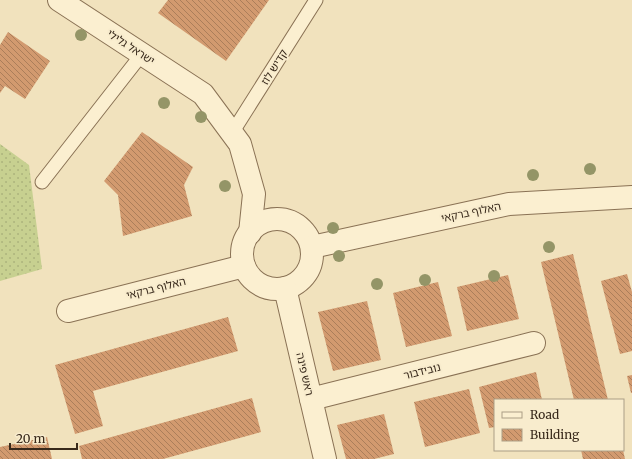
<svg xmlns="http://www.w3.org/2000/svg" width="632" height="459" font-family="Merriweather,'Noto Sans Hebrew',serif">
<style>
.grass{fill:url(#grass-dots)}
.building{fill:url(#building-back-hatch)}
.lines{fill:none;stroke-linecap:round;stroke-linejoin:round}
.service-casing{stroke:#8a7255;stroke-width:15}
.minor-casing{stroke:#8a7255;stroke-width:24}
.service{stroke:#fbefd0;stroke-width:13}
.minor{stroke:#fbefd0;stroke-width:22}
.tree{fill:#949567}
.labels{text-anchor:middle;stroke-width:4;stroke-linejoin:round;paint-order:stroke}
.street-label{font-size:11px;fill:#38291b;stroke:#f8eccd}
</style>
<defs>
<pattern id="grass-dots" width="8" height="8" patternUnits="userSpaceOnUse"><rect width="8" height="8" fill="#c7d090"/><path d="M2 2h.1M6 6h.1" fill="none" stroke="#acb37c" stroke-width="1.8" stroke-linecap="round"/></pattern>
<pattern id="building-back-hatch" width="6" height="6" patternUnits="userSpaceOnUse"><rect width="6" height="6" fill="#d29a6f"/><path d="M-1 5l2 2M0 0l6 6M5-1l2 2" fill="none" stroke="#ab7e5a"/></pattern>
</defs>
<rect width="100%" height="100%" fill="#f1e2bd"/>
<polygon class="grass" points="0,144 29,165 42,269 0,281"/>
<g class="building">
<polygon points="168,0 269,0 226,61 158,13"/>
<polygon points="8,32 50,61 25,99 5,86 0,93 0,45"/>
<polygon points="142,132 193,167 184,185 192,216 123,236 118,195 104,181"/>
<polygon points="573,254 608,400 574,400 541,262"/>
<polygon points="627,274 632,292 632,351 620,354 601,281"/>
<polygon points="508,275 519,319 467,331 457,287"/>
<polygon points="438,282 452,336 406,347 393,293"/>
<polygon points="367,301 381,360 333,371 318,312"/>
<polygon points="228,317 238,351 93,391 103,426 75,434 55,365"/>
<polygon points="536,372 542,400 495,400 495,427 489,428 479,387"/>
<polygon points="632,375 632,393 631,393 627,376"/>
<polygon points="469,389 480,433 425,447 414,402"/>
<polygon points="252,398 261,432 163,459 82,459 79,446"/>
<polygon points="384,414 394,454 374,459 346,459 337,425"/>
<polygon points="47,437 52,459 0,459 0,447"/>
<polygon points="581,450 623,450 625,459 583,459"/>
</g>
<g class="lines">
<defs>
<g id="service">
<polyline points="232,133 316,0"/>
<polyline points="42,182 142,54"/>
</g>
<g id="minor">
<polyline points="59,0 203,94 240,144 254,194 250,233"/>
<circle cx="277" cy="254" r="35"/>
<polyline points="312,247 509,204 632,197"/>
<polyline points="285,288 325,459"/>
<polyline points="68,311 244,266"/>
<polyline points="311,399 534,343"/>
</g>
</defs>
<use href="#service" class="service-casing"/>
<use href="#minor" class="minor-casing"/>
<use href="#service" class="service"/>
<use href="#minor" class="minor"/>
</g>
<g class="tree">
<circle cx="81" cy="35" r="6"/>
<circle cx="164" cy="103" r="6"/>
<circle cx="201" cy="117" r="6"/>
<circle cx="590" cy="169" r="6"/>
<circle cx="533" cy="175" r="6"/>
<circle cx="225" cy="186" r="6"/>
<circle cx="333" cy="228" r="6"/>
<circle cx="549" cy="247" r="6"/>
<circle cx="339" cy="256" r="6"/>
<circle cx="494" cy="276" r="6"/>
<circle cx="425" cy="280" r="6"/>
<circle cx="377" cy="284" r="6"/>
</g>
<g class="labels">
<g class="street-label">
<text transform="translate(131 47) rotate(33)" y="4">ישראל גלילי</text>
<text transform="translate(274 67) rotate(-58)" y="4">קדיש לוז</text>
<text transform="translate(471 212) rotate(-12)" y="4">האלוף ברקאי</text>
<text transform="translate(156 288) rotate(-14)" y="4">האלוף ברקאי</text>
<text transform="translate(422 371) rotate(-14)" y="4">נובידבור</text>
<text transform="translate(305 374) rotate(77)" y="4">ראש פינה</text>
</g>
</g>
<rect x="494" y="399" width="130" height="52" fill="#f8eccd" stroke="#ab9e86"/>
<rect x="502" y="412" width="20" height="6" fill="#fbefd0" stroke="#ab9e86"/>
<text x="530" y="419" font-size="12" fill="#38291b">Road</text>
<rect x="502" y="429" width="20" height="12" fill="url(#building-back-hatch)" stroke="#ab9e86"/>
<text x="530" y="439" font-size="12" fill="#38291b">Building</text>
<path d="M10 443v6h67v-6" fill="none" stroke="#38291b" stroke-width="2"/>
<text x="16" y="443" font-size="12" fill="#38291b" stroke="#f8eccd" stroke-width="3" paint-order="stroke">20 m</text>
</svg>
